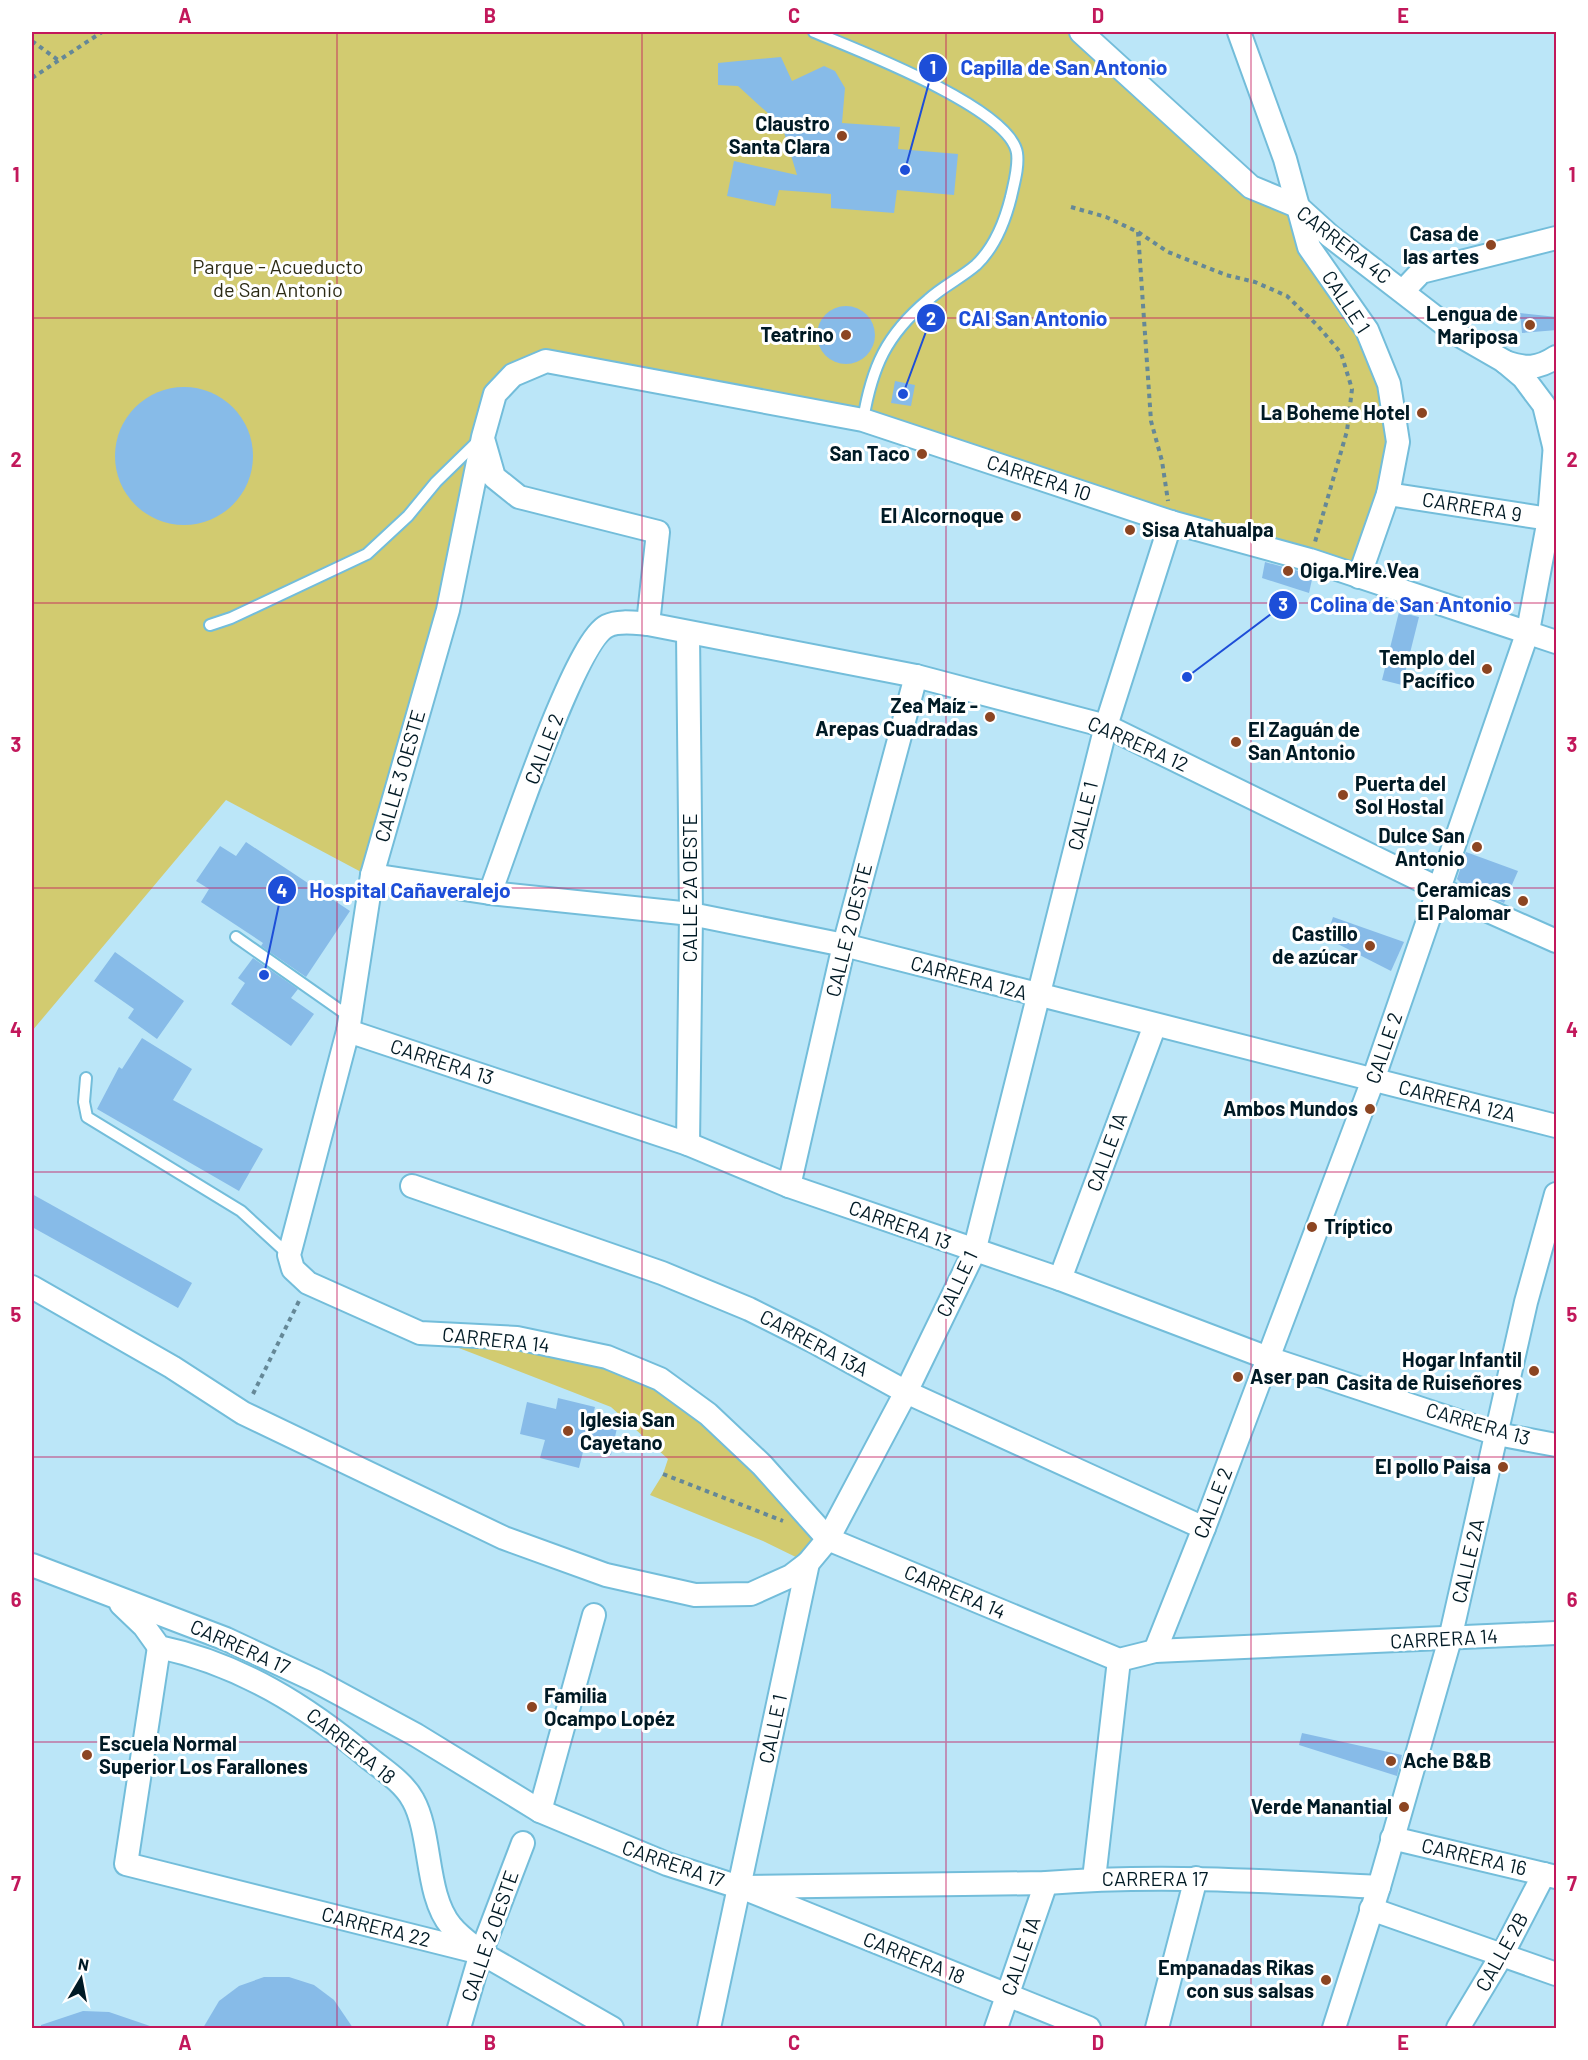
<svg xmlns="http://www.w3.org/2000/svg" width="1588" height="2060" font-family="Barlow,sans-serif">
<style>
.green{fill:#d2cb70}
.building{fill:#87bbe8}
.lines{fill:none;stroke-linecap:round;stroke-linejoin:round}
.service-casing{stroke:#73bdda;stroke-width:14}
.minor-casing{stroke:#73bdda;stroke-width:26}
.path{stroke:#658897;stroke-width:4;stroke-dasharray:4.5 4.5;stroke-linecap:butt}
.service{stroke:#fff;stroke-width:10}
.minor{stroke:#fff;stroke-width:22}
.grid{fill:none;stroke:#c2185b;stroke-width:1.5;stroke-opacity:0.55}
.poi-dot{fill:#8c4522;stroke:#fff;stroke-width:2}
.labels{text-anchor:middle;stroke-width:6;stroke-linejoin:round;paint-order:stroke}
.poi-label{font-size:20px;font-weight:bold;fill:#001a25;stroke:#fff;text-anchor:end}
.street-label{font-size:20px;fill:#001a25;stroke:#fff}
.park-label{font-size:20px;fill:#2c2b15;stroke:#fff}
.leader{fill:none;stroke:#1d4ed8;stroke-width:2}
.callout-dot{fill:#1d4ed8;stroke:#fff;stroke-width:2}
.mark-label{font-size:18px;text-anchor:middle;font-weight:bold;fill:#fff}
.callout-label{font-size:21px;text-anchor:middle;font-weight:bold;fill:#1d4ed8;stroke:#fff;stroke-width:6;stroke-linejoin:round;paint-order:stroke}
.neatline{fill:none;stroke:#c2185b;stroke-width:2}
.grid-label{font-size:20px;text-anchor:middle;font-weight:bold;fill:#c2185b}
</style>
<rect width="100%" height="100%" fill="#bbe6f8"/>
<g class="green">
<polygon points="32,32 1081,32 1251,187 1297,206 1367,330 1398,442 1359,577 886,427 546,361 495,394 448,610 363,873 226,800 32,1031"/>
<polygon points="420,1333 443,1334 660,1379 828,1539 808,1563 763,1541 650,1495 663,1474 668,1459 611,1407"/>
</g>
<g class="building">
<polygon points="781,57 792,81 824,66 835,71 845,88 842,123 900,127 898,149 958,154 954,195 897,190 894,213 831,208 831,194 779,190 775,206 727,196 734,161 797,175 782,126 738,86 718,85 718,63"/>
<circle cx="846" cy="335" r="29"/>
<polygon points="1520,313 1557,317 1557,330 1522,333"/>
<polygon points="895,381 915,385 911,406 891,403"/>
<circle cx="184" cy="456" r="69"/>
<polygon points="1265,562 1313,575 1309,593 1262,578"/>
<polygon points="1399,612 1419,617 1402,685 1382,680"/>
<polygon points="246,842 350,911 306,977 261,946 263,943 201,902 209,889 196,881 220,846 236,856"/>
<polygon points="1466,852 1518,871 1504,903 1463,885 1457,879"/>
<polygon points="1333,917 1404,942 1391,971 1326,938"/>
<polygon points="115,952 184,1001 157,1039 128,1018 134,1009 94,981"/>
<polygon points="253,958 298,989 291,998 314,1014 291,1046 231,1004 245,983 238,978"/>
<polygon points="142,1038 192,1069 173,1100 263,1149 239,1191 97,1109 119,1067 122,1069"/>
<polygon points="32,1194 192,1283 178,1308 32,1227"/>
<polygon points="558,1398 595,1407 591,1422 617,1428 611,1455 584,1448 579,1468 540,1458 545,1440 520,1434 527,1402 556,1409"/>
<polygon points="1302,1733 1402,1755 1397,1776 1299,1745"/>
<polygon points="264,1977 289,1977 314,1985 334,2000 353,2028 203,2028 219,2001 239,1986"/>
<polygon points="83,2011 109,2012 150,2026 149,2028 41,2028 41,2025"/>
</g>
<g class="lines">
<defs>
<g id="service">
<path d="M814 32C855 49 1010 108 1017 153 1019 167 1014 183 1011 197 1005 221 994 248 976 265 961 278 942 287 928 300 886 335 872 367 863 420"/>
<polyline points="210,625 231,618 367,554 408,516 436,482 478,441"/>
<polyline points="236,937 350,1017"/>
<polyline points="86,1078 84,1102 87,1117 241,1211 289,1255"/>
</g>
<g id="minor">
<polyline points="1081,32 1251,187 1297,206 1330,236 1457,334 1504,361 1523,377 1544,405 1554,446"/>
<polyline points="1239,32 1285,159 1309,247 1367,330 1389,384 1398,442 1388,494 1359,577"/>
<polyline points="1403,291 1421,272 1556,238"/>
<path d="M1505 362C1525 369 1538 369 1556 357"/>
<polyline points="484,442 494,477 519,497 658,532 648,624"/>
<polyline points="1388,494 1556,520"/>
<polyline points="688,633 691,914 688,1144"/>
<polyline points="1556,642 1310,560 1171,522 863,420 546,361 513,375 495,394 483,437 448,610 372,875 348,1031 289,1255 293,1269 308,1283 420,1333 517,1338 607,1357 660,1379 708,1414 762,1465 828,1539 1119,1660 1155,1651 1556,1633"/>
<polyline points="372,875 490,893 691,914 844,945 1556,1126"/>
<path d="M490 893C507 849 574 642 607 626 619 620 635 623 648 624L916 676 1106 726 1439 889 1556 941"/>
<polyline points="348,1031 688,1144 789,1186 1060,1279 1268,1358 1497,1434 1556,1445"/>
<polyline points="412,1186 662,1273 749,1309 813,1341 906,1392 1204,1528"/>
<polyline points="789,1186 844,945 916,676"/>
<polyline points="1060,1279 1155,1025"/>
<polyline points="32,1287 172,1367 243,1413 504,1538 606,1575 695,1595 751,1594 791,1576 808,1563"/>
<path d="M32 1565 226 1639 316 1681 416 1735 540 1811 667 1864 739 1887 1046 1883C1157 1874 1268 1881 1379 1887"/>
<path d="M121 1604 144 1626 159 1647C240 1664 307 1706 370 1759 384 1770 404 1783 413 1800 432 1834 425 1895 451 1926 458 1935 469 1943 478 1950"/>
<polyline points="159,1647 126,1864 481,1953 612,2028"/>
<polyline points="1155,1651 1204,1528 1373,1080 1528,631 1549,519 1556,431"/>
<polyline points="540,1811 594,1615"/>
<polyline points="1392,1838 1556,1877"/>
<polyline points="1094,1879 1119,1660"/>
<polyline points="748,1890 1089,2028"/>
<polyline points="1371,1909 1556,1974"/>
<polyline points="459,2028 481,1953 523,1843"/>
<polyline points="709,2028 808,1563 828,1539 906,1392 974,1252 1106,726 1171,522"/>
<polyline points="996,2028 1046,1883"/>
<polyline points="1157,2028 1196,1878"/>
<polyline points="1334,2028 1379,1887 1450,1639 1526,1302 1556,1194"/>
<polyline points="1458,2028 1503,1953 1544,1874"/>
</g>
</defs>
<use href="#service" class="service-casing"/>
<use href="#minor" class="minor-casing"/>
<g class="path">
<polyline points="32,41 58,60"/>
<polyline points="32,78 102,32"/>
<polyline points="1071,207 1106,217 1138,232 1168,252 1226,275 1255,282 1287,296 1318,326 1341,353 1352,389 1347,431 1315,542"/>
<polyline points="1138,232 1151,421 1162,461 1168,501"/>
<polyline points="253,1394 299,1301"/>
<polyline points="663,1474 783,1521"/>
</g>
<use href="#service" class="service"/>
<use href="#minor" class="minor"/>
</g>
<path class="grid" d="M337 32V2028M642 32V2028M946 32V2028M1251 32V2028M32 318H1556M32 603H1556M32 888H1556M32 1172H1556M32 1457H1556M32 1742H1556"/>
<g class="poi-dot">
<circle cx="842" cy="136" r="6"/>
<circle cx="1491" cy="245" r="6"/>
<circle cx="1530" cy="325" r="6"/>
<circle cx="846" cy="335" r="6"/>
<circle cx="1422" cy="413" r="6"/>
<circle cx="922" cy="454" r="6"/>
<circle cx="1016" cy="516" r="6"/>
<circle cx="1130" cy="530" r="6"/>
<circle cx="1288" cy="571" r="6"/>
<circle cx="1487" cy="669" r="6"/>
<circle cx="990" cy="717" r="6"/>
<circle cx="1236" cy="742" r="6"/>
<circle cx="1343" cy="795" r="6"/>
<circle cx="1477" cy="847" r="6"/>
<circle cx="1523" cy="901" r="6"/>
<circle cx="1370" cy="946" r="6"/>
<circle cx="1370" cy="1109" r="6"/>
<circle cx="1312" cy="1227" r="6"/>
<circle cx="1534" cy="1371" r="6"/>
<circle cx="1238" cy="1377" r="6"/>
<circle cx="568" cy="1431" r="6"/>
<circle cx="1503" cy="1467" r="6"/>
<circle cx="532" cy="1707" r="6"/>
<circle cx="87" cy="1755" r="6"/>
<circle cx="1391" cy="1761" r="6"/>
<circle cx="1404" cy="1807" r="6"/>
<circle cx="1326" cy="1980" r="6"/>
</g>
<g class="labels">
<g class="poi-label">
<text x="830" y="131">Claustro<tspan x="830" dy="23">Santa Clara</tspan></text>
<text x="1479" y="241">Casa de<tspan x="1479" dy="23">las artes</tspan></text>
<text x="1518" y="321">Lengua de<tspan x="1518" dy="23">Mariposa</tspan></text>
<text x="834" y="342">Teatrino</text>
<text x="1410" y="420">La Boheme Hotel</text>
<text x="910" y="461">San Taco</text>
<text x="1004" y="523">El Alcornoque</text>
<text x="1142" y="537" text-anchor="start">Sisa Atahualpa</text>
<text x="1300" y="578" text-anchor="start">Oiga.Mire.Vea</text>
<text x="1475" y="665">Templo del<tspan x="1475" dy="23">Pacífico</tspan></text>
<text x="978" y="713">Zea Maíz -<tspan x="978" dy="23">Arepas Cuadradas</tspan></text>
<text x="1248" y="737" text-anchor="start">El Zaguán de<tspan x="1248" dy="23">San Antonio</tspan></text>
<text x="1355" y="791" text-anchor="start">Puerta del<tspan x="1355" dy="23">Sol Hostal</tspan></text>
<text x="1465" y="843">Dulce San<tspan x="1465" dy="23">Antonio</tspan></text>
<text x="1511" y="897">Ceramicas<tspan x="1511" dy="23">El Palomar</tspan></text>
<text x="1358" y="941">Castillo<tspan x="1358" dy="23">de azúcar</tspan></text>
<text x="1358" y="1116">Ambos Mundos</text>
<text x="1324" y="1234" text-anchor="start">Tríptico</text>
<text x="1522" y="1367">Hogar Infantil<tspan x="1522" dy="23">Casita de Ruiseñores</tspan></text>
<text x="1250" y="1384" text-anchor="start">Aser pan</text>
<text x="580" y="1427" text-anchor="start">Iglesia San<tspan x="580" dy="23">Cayetano</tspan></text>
<text x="1491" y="1474">El pollo Paisa</text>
<text x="544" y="1703" text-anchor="start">Familia<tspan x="544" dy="23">Ocampo Lopéz</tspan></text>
<text x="99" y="1751" text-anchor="start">Escuela Normal<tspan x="99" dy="23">Superior Los Farallones</tspan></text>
<text x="1403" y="1768" text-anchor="start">Ache B&amp;B</text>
<text x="1392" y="1814">Verde Manantial</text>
<text x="1314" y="1975">Empanadas Rikas<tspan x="1314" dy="23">con sus salsas</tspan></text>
</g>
<g class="street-label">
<text transform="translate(1344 245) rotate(38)" y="7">CARRERA 4C</text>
<text transform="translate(1346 302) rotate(57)" y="7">CALLE 1</text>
<text transform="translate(1039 478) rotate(18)" y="7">CARRERA 10</text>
<text transform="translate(1472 507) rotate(9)" y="7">CARRERA 9</text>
<text transform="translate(1138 744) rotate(24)" y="7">CARRERA 12</text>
<text transform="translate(544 749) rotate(-69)" y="7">CALLE 2</text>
<text transform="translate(400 776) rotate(-74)" y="7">CALLE 3 OESTE</text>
<text transform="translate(1083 816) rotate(-76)" y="7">CALLE 1</text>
<text transform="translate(690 888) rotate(-90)" y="7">CALLE 2A OESTE</text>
<text transform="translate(849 930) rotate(-76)" y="7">CALLE 2 OESTE</text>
<text transform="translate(969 978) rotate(15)" y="7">CARRERA 12A</text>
<text transform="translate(1384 1048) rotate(-71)" y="7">CALLE 2</text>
<text transform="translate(442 1062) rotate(18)" y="7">CARRERA 13</text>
<text transform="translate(1457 1101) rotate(14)" y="7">CARRERA 12A</text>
<text transform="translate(1107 1152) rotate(-70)" y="7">CALLE 1A</text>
<text transform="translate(900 1225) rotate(20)" y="7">CARRERA 13</text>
<text transform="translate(957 1284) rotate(-65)" y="7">CALLE 1</text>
<text transform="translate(496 1340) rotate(6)" y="7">CARRERA 14</text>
<text transform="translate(814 1343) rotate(28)" y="7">CARRERA 13A</text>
<text transform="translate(1478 1424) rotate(16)" y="7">CARRERA 13</text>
<text transform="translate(1213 1503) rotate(-69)" y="7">CALLE 2</text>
<text transform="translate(1468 1561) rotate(-77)" y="7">CALLE 2A</text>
<text transform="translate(955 1592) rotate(23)" y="7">CARRERA 14</text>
<text transform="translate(1444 1639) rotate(-3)" y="7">CARRERA 14</text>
<text transform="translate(240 1647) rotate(24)" y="7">CARRERA 17</text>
<text transform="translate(773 1729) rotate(-78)" y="7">CALLE 1</text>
<text transform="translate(351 1746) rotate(39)" y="7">CARRERA 18</text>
<text transform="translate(1474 1857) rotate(13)" y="7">CARRERA 16</text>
<text transform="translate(673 1864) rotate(19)" y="7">CARRERA 17</text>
<text x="1155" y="1886">CARRERA 17</text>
<text transform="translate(376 1927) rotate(14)" y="7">CARRERA 22</text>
<text transform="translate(490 1936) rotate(-71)" y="7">CALLE 2 OESTE</text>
<text transform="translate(1502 1952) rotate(-61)" y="7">CALLE 2B</text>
<text transform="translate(1021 1956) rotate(-71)" y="7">CALLE 1A</text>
<text transform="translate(914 1958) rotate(22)" y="7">CARRERA 18</text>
</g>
<g class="park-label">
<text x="278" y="274">Parque - Acueducto<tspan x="278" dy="23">de San Antonio</tspan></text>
</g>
</g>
<path class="leader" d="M905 170L933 68M903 394L931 318M1187 677L1283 605M264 975L282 890"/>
<g class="callout-dot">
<circle cx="905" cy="170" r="6"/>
<circle cx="903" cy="394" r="6"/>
<circle cx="1187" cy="677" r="6"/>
<circle cx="264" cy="975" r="6"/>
<circle cx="933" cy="68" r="15"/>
<circle cx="931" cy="318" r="15"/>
<circle cx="1283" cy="605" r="15"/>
<circle cx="282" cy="890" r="15"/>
</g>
<g class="mark-label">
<text x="933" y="74">1</text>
<text x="931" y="325">2</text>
<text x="1283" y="611">3</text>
<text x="282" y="897">4</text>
</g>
<g class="callout-label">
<text x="1064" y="75">Capilla de San Antonio</text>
<text x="1033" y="326">CAI San Antonio</text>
<text x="1411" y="612">Colina de San Antonio</text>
<text x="410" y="898">Hospital Cañaveralejo</text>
</g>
<rect width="1588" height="2060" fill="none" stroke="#ffffff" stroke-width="66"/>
<g transform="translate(81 1979) rotate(10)" stroke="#ffffff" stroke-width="4.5" paint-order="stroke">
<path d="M0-4.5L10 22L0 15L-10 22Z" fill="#001a25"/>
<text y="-9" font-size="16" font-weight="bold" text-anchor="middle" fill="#001a25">N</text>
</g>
<rect x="33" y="33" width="1522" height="1994" class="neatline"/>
<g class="grid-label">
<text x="185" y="23">A</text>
<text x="490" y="23">B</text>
<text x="794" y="23">C</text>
<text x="1098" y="23">D</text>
<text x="1403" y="23">E</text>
<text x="16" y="182">1</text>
<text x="1572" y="182">1</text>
<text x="16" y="467">2</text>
<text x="1572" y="467">2</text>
<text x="16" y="752">3</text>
<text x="1572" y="752">3</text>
<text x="16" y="1037">4</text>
<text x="1572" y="1037">4</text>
<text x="16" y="1322">5</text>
<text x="1572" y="1322">5</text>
<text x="16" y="1607">6</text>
<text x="1572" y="1607">6</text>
<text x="16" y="1891">7</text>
<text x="1572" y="1891">7</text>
<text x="185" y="2050">A</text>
<text x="490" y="2050">B</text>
<text x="794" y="2050">C</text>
<text x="1098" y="2050">D</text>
<text x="1403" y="2050">E</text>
</g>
</svg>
